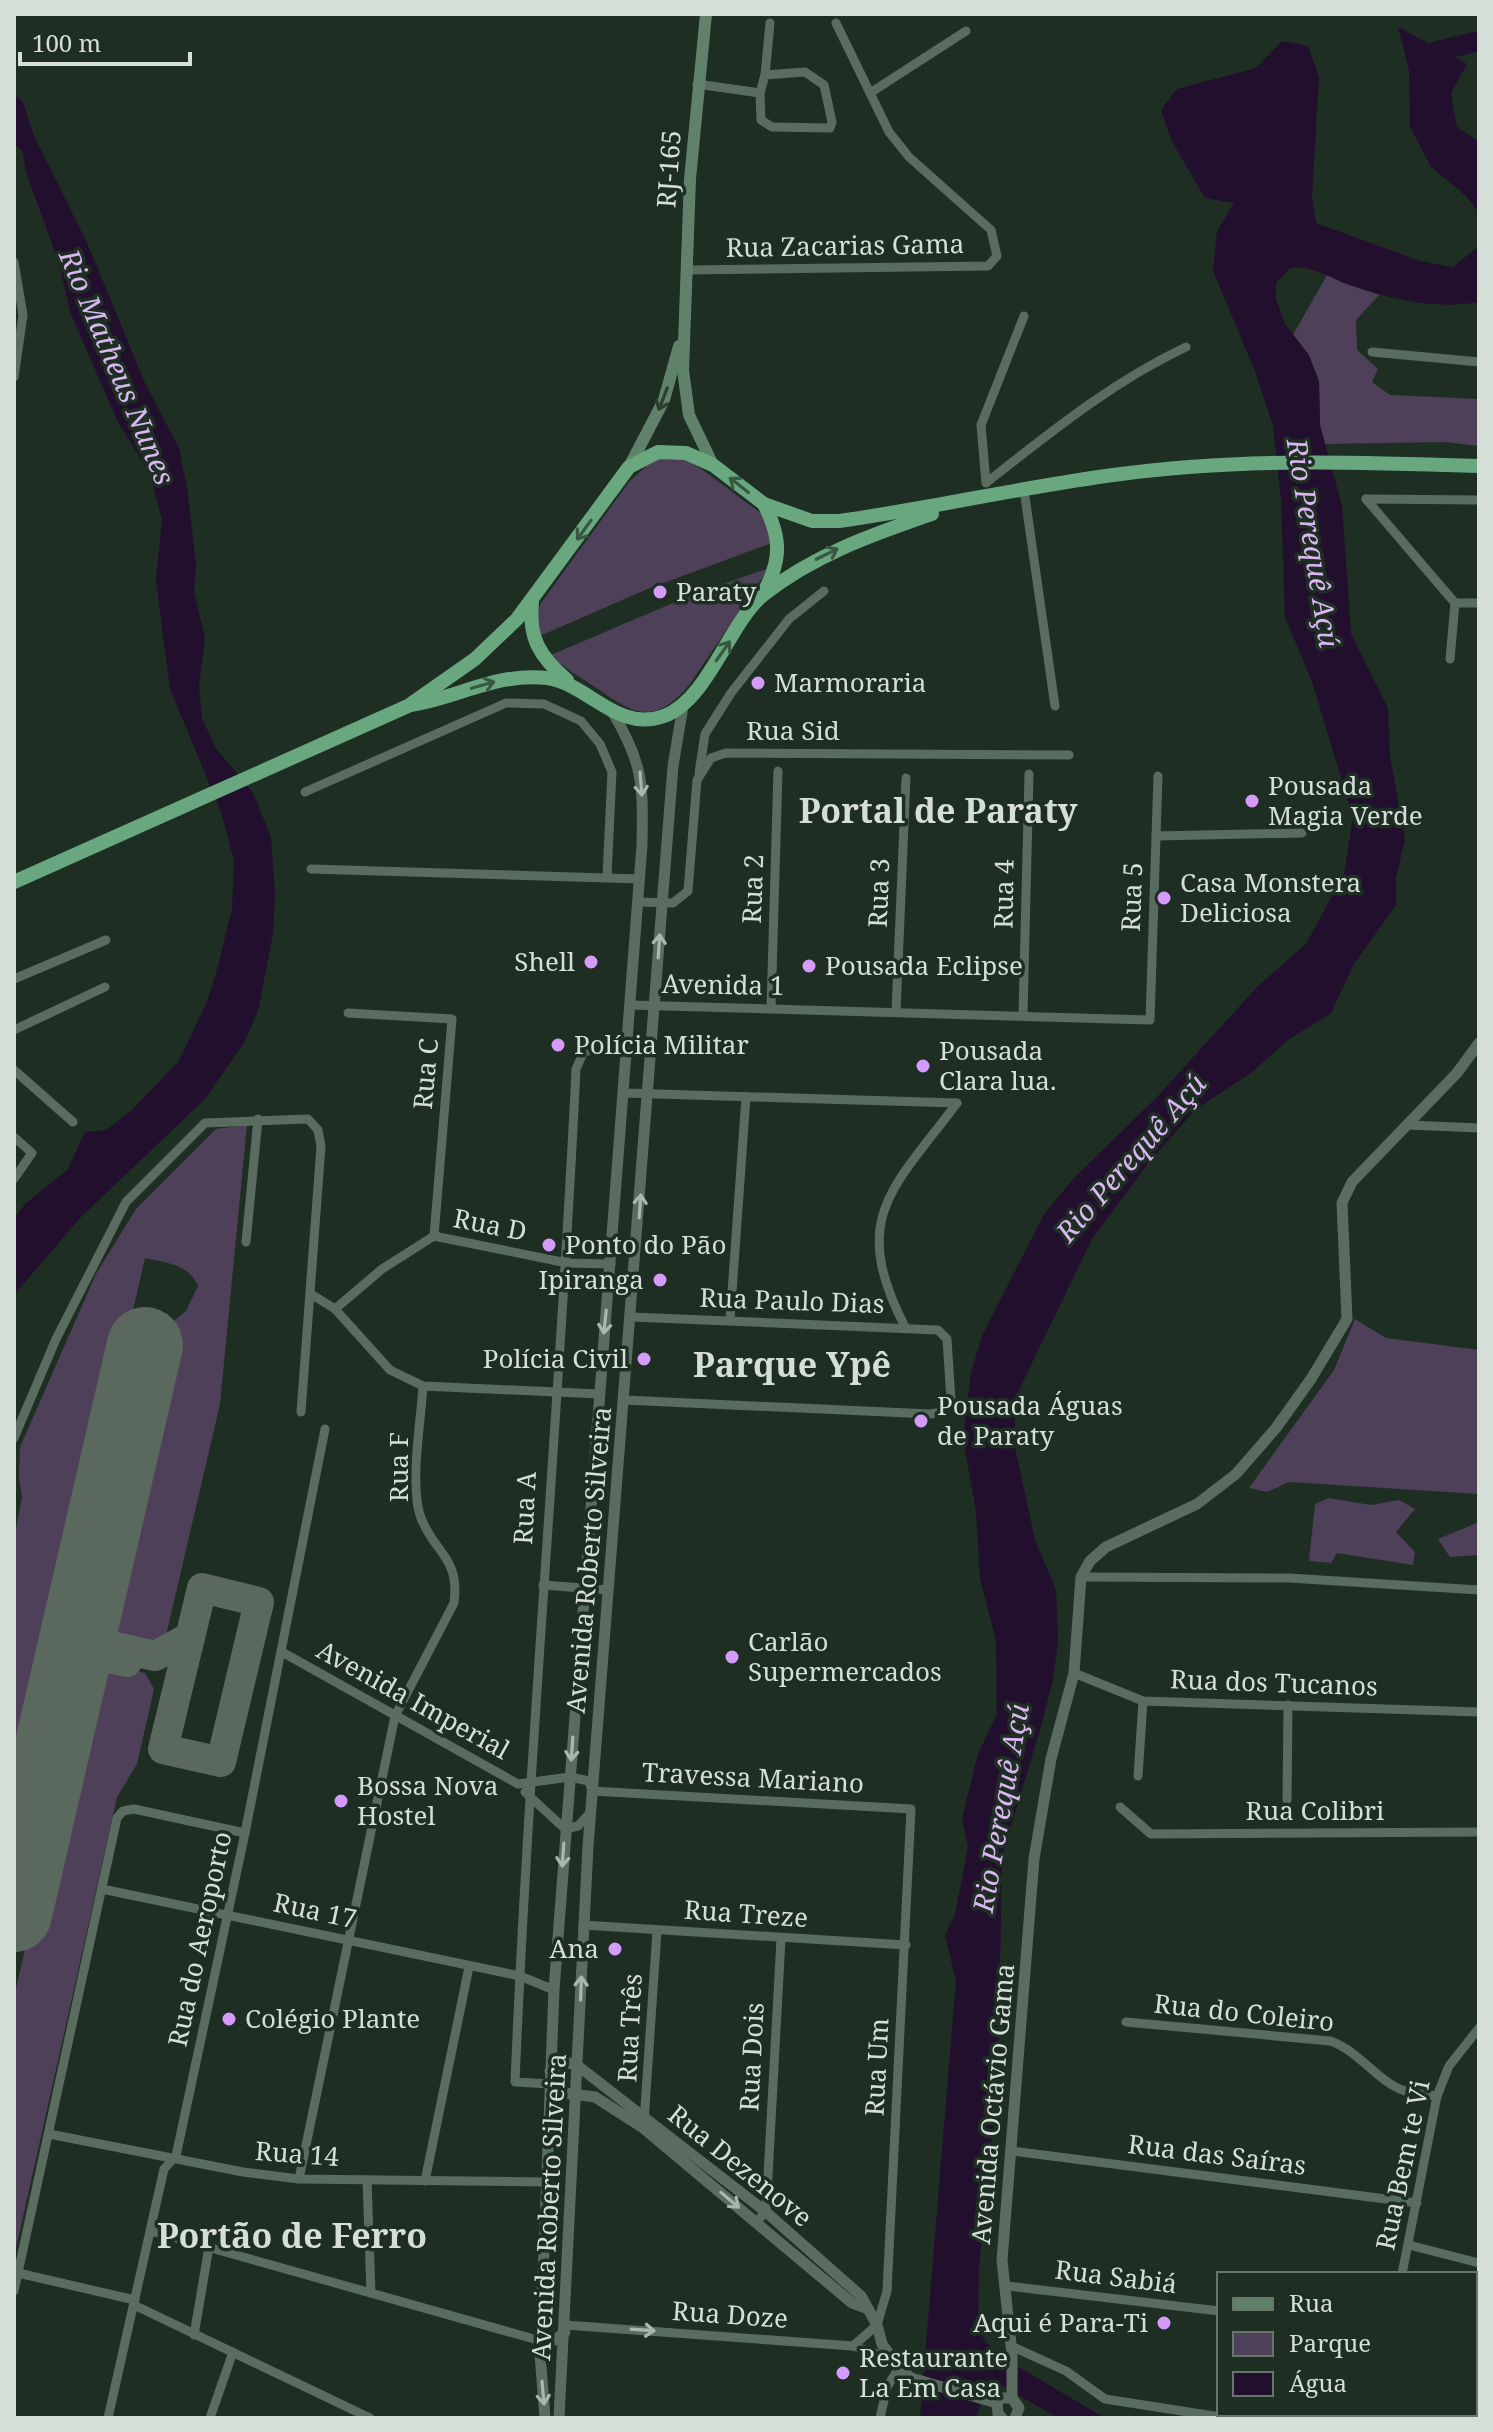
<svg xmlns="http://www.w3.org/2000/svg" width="1493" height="2432" font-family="'Noto Serif',serif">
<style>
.green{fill:#4e4058}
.water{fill:#220f2d}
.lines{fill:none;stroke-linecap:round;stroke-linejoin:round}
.river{stroke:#220f2d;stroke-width:20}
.taxiway{stroke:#5a685e;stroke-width:30}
.runway{stroke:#5a685e;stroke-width:76}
.minor{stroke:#5a6c5f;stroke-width:9}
.tertiary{stroke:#5a6c5f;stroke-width:11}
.secondary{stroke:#60826b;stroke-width:12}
.trunk{stroke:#69a77f;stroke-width:14}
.oneway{stroke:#2b3f31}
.oneway2{stroke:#385843}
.oneway3{stroke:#aab7ae}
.poi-dot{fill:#d69bfa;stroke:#1e2e23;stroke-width:3}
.labels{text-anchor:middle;stroke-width:7;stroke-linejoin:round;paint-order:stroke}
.street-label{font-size:26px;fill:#d5dfd8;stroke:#1e2e23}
.poi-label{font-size:26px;fill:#d5dfd8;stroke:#1e2e23;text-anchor:start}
.water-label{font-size:28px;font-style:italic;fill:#dab6f2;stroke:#1e2e23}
.district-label{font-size:34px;font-weight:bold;fill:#d5dfd8;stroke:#1e2e23}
</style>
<rect width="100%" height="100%" fill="#1e2e23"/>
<g class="green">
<polygon points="1327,275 1379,295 1356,320 1357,350 1378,369 1372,382 1390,395 1479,399 1479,446 1445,442 1325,444 1320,425 1319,381 1293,335"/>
<polygon points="654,459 685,459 700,468 762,514 774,542 645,590 540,636 537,612 541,603 629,482"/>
<path d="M769 568 689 685C653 728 632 713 592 685 578 676 563 667 551 655L694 594Z"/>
<path d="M247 1125 220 1404 165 1640 151 1649 107 1638 100 1623 170 1324 186 1311 198 1286C189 1264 166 1263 145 1258L14 1827V1538L22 1498 19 1476 20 1447 96 1274 136 1209 216 1129Z"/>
<polygon points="1355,1319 1386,1338 1479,1350 1479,1494 1289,1482 1267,1492 1249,1488 1334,1370"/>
<polygon points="1329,1498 1371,1505 1399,1500 1415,1509 1396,1532 1415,1552 1413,1565 1337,1553 1331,1563 1309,1561 1315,1504"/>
<polygon points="1479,1522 1479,1555 1450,1557 1438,1539"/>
<polygon points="104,1664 145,1673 154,1689 137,1764 117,1797 14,2257 14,1997 89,1671"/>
</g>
<g class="water">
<polygon points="1398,27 1467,64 1451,93 1457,127 1479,142 1479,213 1466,196 1431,167 1410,127 1409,70"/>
<path d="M1282 41 1308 46 1319 77 1312 196 1316 223 1420 261 1453 267 1479 246V302C1435 310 1391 299 1349 285 1327 277 1313 265 1290 268L1276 283V299L1285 324 1309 355 1319 381 1320 425 1342 506 1351 634 1388 708 1390 757 1405 839 1396 878V905L1354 964 1331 1013 1288 1040 1251 1073 1196 1109 1150 1161 1092 1239 1015 1398V1447L1035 1540 1056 1590 1058 1640 1053 1680 1040 1730 1002 1856 998 2079 979 2267 978 2319 982 2336 995 2353 1105 2418H1058L994 2381 987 2384 976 2418H920L956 1981 945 1935 955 1915 968 1847 962 1818 978 1754 997 1714 996 1640 980 1579 976 1511 963 1439 971 1372 982 1336 1044 1214 1074 1178 1157 1097 1258 986 1306 944 1344 874 1353 817 1312 682 1285 617 1281 500 1273 426 1255 371 1213 271 1217 231 1234 203 1205 198 1171 140 1161 110 1177 89 1256 68Z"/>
<polygon points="17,115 35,138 88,245 145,383 179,448 188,493 196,565 194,592 205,638 199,687 202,718 215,747 253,793 264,820 271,837 275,893 273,934 258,1011 244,1043 204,1100 81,1217 14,1295 14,1219 25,1204 68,1169 85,1132 106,1130 132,1110 178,1062 207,1002 218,966 232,908 234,861 221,812 170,689 156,581 162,520 150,474 118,422 70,312 59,263 26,172"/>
</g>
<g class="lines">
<g class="river">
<polyline points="1431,70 1437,51 1479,41"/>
<polyline points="14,107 25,141"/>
</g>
<g class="taxiway">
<polygon points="202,1588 259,1602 221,1762 163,1749"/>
<polyline points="83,1614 102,1644 155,1656 190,1637"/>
<polyline points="71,1665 100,1656 127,1662"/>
</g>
<polyline class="runway" points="14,1914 145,1345"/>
<g class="minor">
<polyline points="765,75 770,23"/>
<polyline points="697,84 760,93 761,120 772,127 830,128 832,122 824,85 805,72 765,75 760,93"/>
<polyline points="870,93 966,31"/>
<polyline points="14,262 23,315 14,377"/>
<polyline points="687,270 988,266 997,256 991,230 909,157 889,132 836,23"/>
<polyline points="1372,352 1479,362"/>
<path d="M987 482C1051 432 1112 382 1186 347"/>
<polyline points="986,483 981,425 1024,316"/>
<polyline points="1024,490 1055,706"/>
<polyline points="1366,499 1455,603 1450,659"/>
<polyline points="1366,499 1479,500"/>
<polyline points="1455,603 1479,603"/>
<polyline points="699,773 705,734 731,693 789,619 824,591"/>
<polyline points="305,792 506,703 544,704 581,721 600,744 612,772 607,876"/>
<polyline points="1156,836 1302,833"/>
<polyline points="311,869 640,879"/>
<polyline points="638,902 673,903 688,891 697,780 711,758 726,753 1069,755"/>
<polyline points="14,979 106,940"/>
<polyline points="630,1005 1150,1020 1158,776"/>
<polyline points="771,1008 778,771"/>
<polyline points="896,1011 906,778"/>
<polyline points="348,1013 452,1019 434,1236"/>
<polyline points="1023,1014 1029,774"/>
<polyline points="14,1030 105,987"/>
<polyline points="14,1070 73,1122"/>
<polyline points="625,1093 957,1103"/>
<polyline points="1408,1125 1479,1128"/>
<polyline points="14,1137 32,1153 14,1179"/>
<polyline points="246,1242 258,1119"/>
<polyline points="311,1294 335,1309 390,1370 423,1386 599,1394"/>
<polyline points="335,1309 382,1269 434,1236 567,1263 611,1264"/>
<polyline points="730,1320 746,1097"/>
<path d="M905 1327C849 1217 892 1190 957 1103"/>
<polyline points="624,1400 930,1414 943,1412 951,1400 947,1339 938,1330 632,1317"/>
<polyline points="14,1438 56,1339 126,1202 205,1123 308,1119 318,1130 321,1146 301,1412"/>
<polyline points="1081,1577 1289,1578 1479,1590"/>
<polyline points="543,1585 608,1590"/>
<polyline points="282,1652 518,1784 570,1777 589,1781 592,1791 911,1809 887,2291 877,2325 853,2346"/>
<polyline points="1074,1673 1143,1701 1479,1712"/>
<polyline points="1138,1776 1143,1701"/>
<polyline points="525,1792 565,1829 578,1826 590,1813"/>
<polyline points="1287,1800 1288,1705"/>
<polyline points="1120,1807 1151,1834 1479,1832"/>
<polyline points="102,1889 520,1976 554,1990"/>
<polyline points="583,1925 906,1945"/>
<path d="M1126 2022 1330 2041C1360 2051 1376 2081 1405 2091 1415 2094 1427 2094 1437 2096"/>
<path d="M550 2084 515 2082C529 1744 560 1407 576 1069L584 1051 627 1049"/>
<polyline points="644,2122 657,1931"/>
<polyline points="49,2134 243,2172 299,2179 546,2182"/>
<polyline points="1012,2151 1417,2203"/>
<path d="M299 2179 395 1716 454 1603C460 1557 435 1554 421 1518 409 1486 421 1422 423 1386"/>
<polyline points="367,2180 371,2293"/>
<polyline points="425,2181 469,1967"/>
<polyline points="756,2222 766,2212 781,1939"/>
<polyline points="151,2231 541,2341"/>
<polyline points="1409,2245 1479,2263"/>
<polyline points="18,2273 135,2300"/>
<polyline points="1402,2274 1437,2096 1449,2066 1479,2028"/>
<polyline points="1007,2286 1219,2311"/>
<polyline points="14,2291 117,1818 123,1811 134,1809 245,1833"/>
<polyline points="134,2305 370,2418"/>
<polyline points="565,2325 853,2346 890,2358"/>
<polyline points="194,2335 209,2247"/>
<polyline points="1011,2346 1066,2371 1105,2399 1227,2418"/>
<polyline points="1475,2383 1479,2384"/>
<polyline points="108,2418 164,2169 176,2156 245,1833 325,1429"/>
<polyline points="210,2418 233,2352"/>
<polyline points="880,2418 887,2387 899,2368"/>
<polyline points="1370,2418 1371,2414"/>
</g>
<g class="tertiary">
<polyline points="550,2071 566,2062 578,2066 766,2212 861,2296 877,2325 882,2344 899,2368 911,2378 997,2403"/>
<polyline points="550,2084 564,2093 595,2097 642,2127 852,2303 866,2308"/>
<polyline points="541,2341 555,2340 565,2332"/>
<polyline points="1012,2398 1012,2354 1002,2260 1034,1859 1051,1759 1074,1673 1081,1577 1090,1561 1106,1547 1197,1504 1236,1474 1276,1428 1311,1379 1347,1319 1342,1203 1352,1182 1457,1073 1479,1043"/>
<polyline points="997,2403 1001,2398 1012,2398 1019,2408 1015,2418"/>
<polyline points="997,2403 998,2414 1002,2418"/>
<path d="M545 2418 540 2354 554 1990 642 845C643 786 644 765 613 713"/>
<polyline points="559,2418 588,1846 673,766 683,706"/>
</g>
<g class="secondary">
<polyline points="706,14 690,179 683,370 689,415 713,465"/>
<polyline points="629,467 664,400 679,346"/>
</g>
<g class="trunk">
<path d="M764 504C781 537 782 559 764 592"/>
<path d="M532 602C528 638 540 657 567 680"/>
<path d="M411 705C457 698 498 672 547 678 589 684 617 733 664 716 708 700 729 623 763 595 814 555 871 535 932 514"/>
<path d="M14 882 408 706 475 659 517 619 629 467 658 452 686 453 713 465 764 504 812 521H839C933 508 1026 486 1121 474 1239 458 1360 462 1479 466"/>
</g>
</g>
<defs><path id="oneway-shaft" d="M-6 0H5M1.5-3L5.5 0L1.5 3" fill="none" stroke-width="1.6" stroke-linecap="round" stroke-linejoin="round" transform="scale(2)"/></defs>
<use class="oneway" href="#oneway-shaft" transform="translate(663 399) rotate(111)"/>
<g class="oneway2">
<use href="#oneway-shaft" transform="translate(739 485) rotate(-142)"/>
<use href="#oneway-shaft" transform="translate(584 530) rotate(126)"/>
<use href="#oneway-shaft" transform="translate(827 554) rotate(-26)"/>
<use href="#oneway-shaft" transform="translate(723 651) rotate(-55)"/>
<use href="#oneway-shaft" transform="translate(483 685) rotate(-16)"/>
</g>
<g class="oneway3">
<use href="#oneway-shaft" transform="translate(641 784) rotate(85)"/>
<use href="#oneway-shaft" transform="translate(659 946) rotate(-86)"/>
<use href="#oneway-shaft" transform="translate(640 1206) rotate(-86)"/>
<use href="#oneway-shaft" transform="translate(605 1322) rotate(96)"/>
<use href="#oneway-shaft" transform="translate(572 1749) rotate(94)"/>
<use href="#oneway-shaft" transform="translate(563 1855) rotate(94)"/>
<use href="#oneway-shaft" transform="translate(581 1988) rotate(-88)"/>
<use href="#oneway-shaft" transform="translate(730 2200) rotate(40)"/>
<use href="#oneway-shaft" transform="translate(643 2330) rotate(4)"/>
<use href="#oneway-shaft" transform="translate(543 2393) rotate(85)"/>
</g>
<g class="poi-dot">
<circle cx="660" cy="592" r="8"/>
<circle cx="758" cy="683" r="8"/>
<circle cx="1252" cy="801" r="8"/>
<circle cx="1164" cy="898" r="8"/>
<circle cx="591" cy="962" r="8"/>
<circle cx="809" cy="966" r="8"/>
<circle cx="558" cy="1045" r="8"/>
<circle cx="923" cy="1066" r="8"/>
<circle cx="549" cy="1245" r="8"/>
<circle cx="660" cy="1280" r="8"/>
<circle cx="644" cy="1359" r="8"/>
<circle cx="921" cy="1421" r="8"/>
<circle cx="732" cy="1657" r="8"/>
<circle cx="341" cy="1801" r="8"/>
<circle cx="615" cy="1949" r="8"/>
<circle cx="229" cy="2019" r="8"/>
<circle cx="1164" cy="2323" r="8"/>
<circle cx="843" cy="2373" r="8"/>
</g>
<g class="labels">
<g class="street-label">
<text transform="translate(669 169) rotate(-86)" y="9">RJ-165</text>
<text transform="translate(845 246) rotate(-1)" y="9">Rua Zacarias Gama</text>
<text x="793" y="740">Rua Sid</text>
<text transform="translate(753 889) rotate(-88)" y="9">Rua 2</text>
<text transform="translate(879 893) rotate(-88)" y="9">Rua 3</text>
<text transform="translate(1004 894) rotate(-89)" y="9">Rua 4</text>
<text transform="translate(1132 897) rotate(-88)" y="9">Rua 5</text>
<text transform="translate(723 985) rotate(1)" y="9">Avenida 1</text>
<text transform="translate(426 1074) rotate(-85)" y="9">Rua C</text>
<text transform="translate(490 1225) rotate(11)" y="9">Rua D</text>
<text transform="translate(792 1301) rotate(2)" y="9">Rua Paulo Dias</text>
<text transform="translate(399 1467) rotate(-90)" y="9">Rua F</text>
<text transform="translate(525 1508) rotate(-87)" y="9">Rua A</text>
<text transform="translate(589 1560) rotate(-85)" y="9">Avenida Roberto Silveira</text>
<text transform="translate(1274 1683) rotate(2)" y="9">Rua dos Tucanos</text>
<text transform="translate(413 1700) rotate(29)" y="9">Avenida Imperial</text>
<text transform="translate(753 1778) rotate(3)" y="9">Travessa Mariano</text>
<text x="1315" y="1820">Rua Colibri</text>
<text transform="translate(315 1911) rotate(12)" y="9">Rua 17</text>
<text transform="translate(746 1914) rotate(4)" y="9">Rua Treze</text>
<text transform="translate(200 1939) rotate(-78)" y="9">Rua do Aeroporto</text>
<text transform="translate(1244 2013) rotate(6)" y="9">Rua do Coleiro</text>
<text transform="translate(630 2028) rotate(-87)" y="9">Rua Três</text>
<text transform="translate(752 2057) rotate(-87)" y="9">Rua Dois</text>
<text transform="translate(877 2067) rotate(-87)" y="9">Rua Um</text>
<text transform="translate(993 2104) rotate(-85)" y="9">Avenida Octávio Gama</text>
<text transform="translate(297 2154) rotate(4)" y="9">Rua 14</text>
<text transform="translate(1217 2155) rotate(7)" y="9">Rua das Saíras</text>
<text transform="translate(1403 2165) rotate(-78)" y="9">Rua Bem te Vi</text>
<text transform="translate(740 2166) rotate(39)" y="9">Rua Dezenove</text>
<text transform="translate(549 2207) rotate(-87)" y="9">Avenida Roberto Silveira</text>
<text transform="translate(1116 2277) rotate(7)" y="9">Rua Sabiá</text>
<text transform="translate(730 2315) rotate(4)" y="9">Rua Doze</text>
</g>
<g class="poi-label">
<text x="676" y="601">Paraty</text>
<text x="774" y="692">Marmoraria</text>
<text x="1268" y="795">Pousada<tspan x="1268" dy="30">Magia Verde</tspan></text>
<text x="1180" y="892">Casa Monstera<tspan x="1180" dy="30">Deliciosa</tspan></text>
<text x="575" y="971" text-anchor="end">Shell</text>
<text x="825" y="975">Pousada Eclipse</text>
<text x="574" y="1054">Polícia Militar</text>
<text x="939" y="1060">Pousada<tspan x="939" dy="30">Clara lua.</tspan></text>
<text x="565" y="1254">Ponto do Pão</text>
<text x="644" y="1289" text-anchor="end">Ipiranga</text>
<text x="628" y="1368" text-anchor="end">Polícia Civil</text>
<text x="937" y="1415">Pousada Águas<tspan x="937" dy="30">de Paraty</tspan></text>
<text x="748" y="1651">Carlão<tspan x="748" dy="30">Supermercados</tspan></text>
<text x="357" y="1795">Bossa Nova<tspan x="357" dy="30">Hostel</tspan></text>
<text x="599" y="1958" text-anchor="end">Ana</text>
<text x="245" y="2028">Colégio Plante</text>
<text x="1148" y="2332" text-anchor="end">Aqui é Para-Ti</text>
<text x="859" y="2367">Restaurante<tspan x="859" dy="30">La Em Casa</tspan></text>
</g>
<g class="water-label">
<text transform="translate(117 367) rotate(67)" y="10">Rio Matheus Nunes</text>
<text transform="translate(1313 543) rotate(81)" y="10">Rio Perequê Açú</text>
<text transform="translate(1131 1158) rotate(-49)" y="10">Rio Perequê Açú</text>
<text transform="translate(1001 1808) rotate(-80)" y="10">Rio Perequê Açú</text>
</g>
<g class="district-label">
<text x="938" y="823">Portal de Paraty</text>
<text x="792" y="1377">Parque Ypê</text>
<text x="292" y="2248">Portão de Ferro</text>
</g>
</g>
<rect width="1493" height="2432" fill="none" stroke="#d5dfd8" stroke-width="32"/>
<rect x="1217" y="2272" width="260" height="144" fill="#1e2e23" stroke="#67756b" stroke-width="2"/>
<rect x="1233" y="2298" width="40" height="12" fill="#60826b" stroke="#67756b" stroke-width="2"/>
<text x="1289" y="2312" font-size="24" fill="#d5dfd8">Rua</text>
<rect x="1233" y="2332" width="40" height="24" fill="#4e4058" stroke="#67756b" stroke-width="2"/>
<text x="1289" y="2352" font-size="24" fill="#d5dfd8">Parque</text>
<rect x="1233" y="2372" width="40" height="24" fill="#220f2d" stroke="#67756b" stroke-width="2"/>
<text x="1289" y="2392" font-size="24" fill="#d5dfd8">Água</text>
<path d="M20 52v12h170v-12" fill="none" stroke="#d5dfd8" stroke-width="4"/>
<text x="32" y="52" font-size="24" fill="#d5dfd8" stroke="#1e2e23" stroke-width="6" paint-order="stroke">100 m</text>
</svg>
